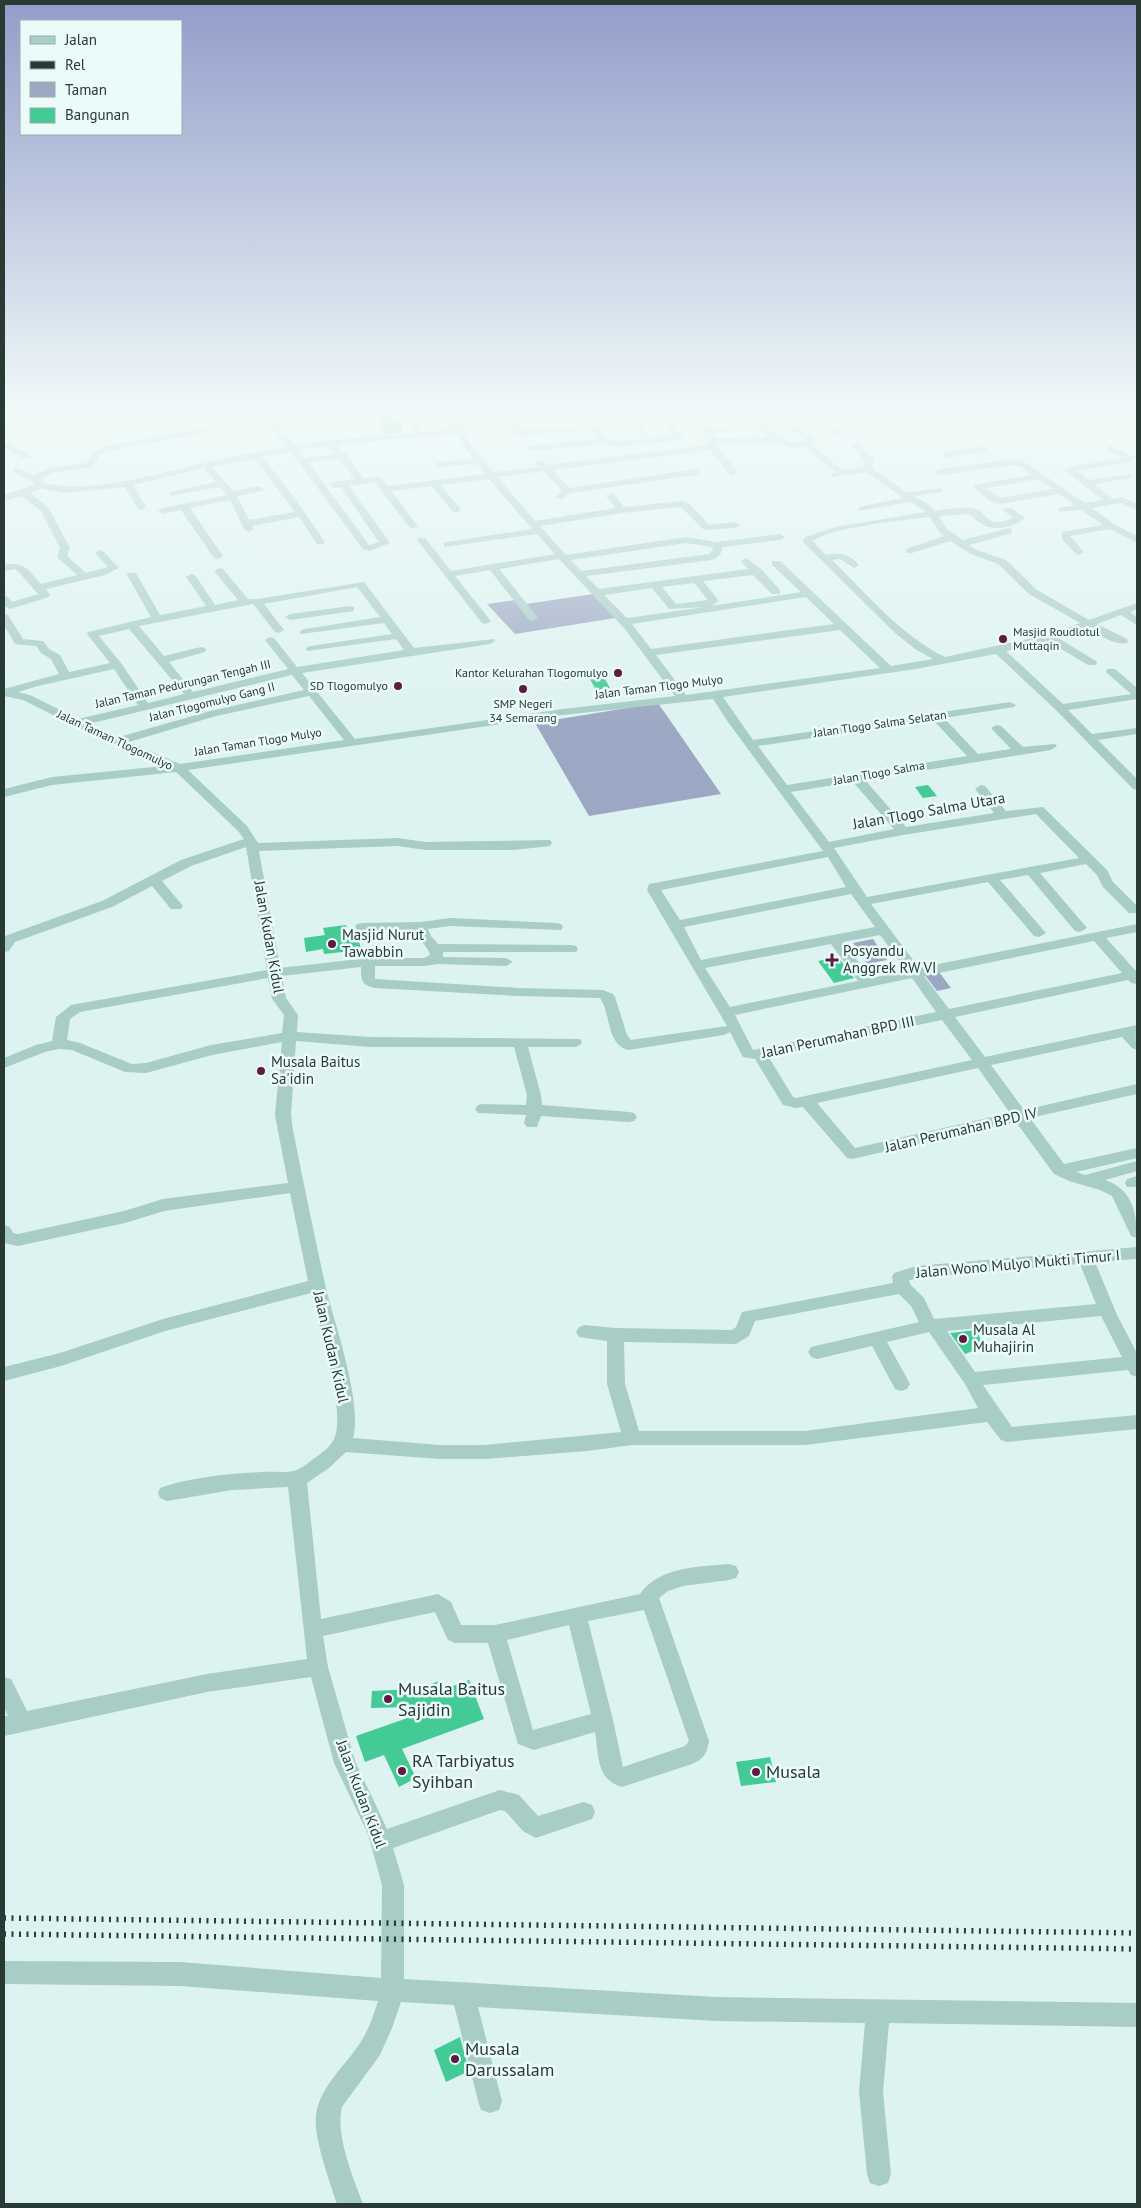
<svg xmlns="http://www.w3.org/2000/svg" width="1141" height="2208" font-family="'PT Sans',sans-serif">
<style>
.green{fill:#9ca8c3}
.building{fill:#44ca95}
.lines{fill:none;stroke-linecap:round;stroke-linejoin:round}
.minor{fill:#a8ccc6;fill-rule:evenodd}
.rail{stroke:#293934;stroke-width:5.5;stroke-dasharray:2 5.5;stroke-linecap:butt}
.poi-dot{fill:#5c1c41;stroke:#eafbf9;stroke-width:2}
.labels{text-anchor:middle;stroke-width:5;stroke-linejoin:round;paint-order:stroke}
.far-poi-label{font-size:12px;fill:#293934;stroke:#eafbf9;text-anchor:end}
.far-street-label{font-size:12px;fill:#293934;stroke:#eafbf9}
.street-label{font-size:15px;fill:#293934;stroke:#eafbf9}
.poi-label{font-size:15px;fill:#293934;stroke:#eafbf9;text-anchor:start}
.near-poi-label{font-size:18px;fill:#293934;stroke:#eafbf9;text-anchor:start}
</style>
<rect width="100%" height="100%" fill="#ddf3f1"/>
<g class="green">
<polygon points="593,594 615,618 515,634 487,604 515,600 519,605"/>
<polygon points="658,703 721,794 589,816 535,723"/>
<polygon points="873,939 887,960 867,964 853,943"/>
<polygon points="939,972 951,988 937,991 924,974"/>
</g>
<g class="building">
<polygon points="378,415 396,415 403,432 385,434"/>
<polygon points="601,672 610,688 596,690 587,674"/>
<polygon points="928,785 937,796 923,798 915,787"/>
<polygon points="346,925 347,932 357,932 361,950 324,954 323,949 306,952 304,938 325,935 323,928"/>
<polygon points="838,957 854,978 834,983 818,961"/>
<polygon points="977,1330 983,1347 965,1354 950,1333"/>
<polygon points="469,1680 484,1719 402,1749 416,1778 399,1787 384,1755 365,1762 356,1736 442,1706 371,1708 372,1691 416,1689 439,1681 442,1690"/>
<polygon points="770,1757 776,1782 741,1786 736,1762"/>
<polygon points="460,2037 469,2071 446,2082 434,2050"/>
</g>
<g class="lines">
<g class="minor">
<polygon points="8,415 17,415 21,419 14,421"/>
<path d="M259 415H292L275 419 295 446 319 441 414 433 406 415H414L423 432 453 429 445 415H453L458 422 544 415H589L607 439 617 441 642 439 625 415H633L650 438 673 435 661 415H669L683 437 679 440 617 447 603 444 530 451 527 450V446L598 439 591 430 518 436 515 435 509 423 460 427 471 445 493 472 539 467 536 463 541 460 548 465 707 445 704 431 691 415H700L710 428 787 420 816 439V443L812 445 843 471 864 467V460L852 446 856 443 859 444 873 459V469L906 492 942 488V492L914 496 928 504 935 511C946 509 960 507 971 508 990 510 983 531 1013 518L1003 510 1005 508H1011L1025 518C1016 526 997 531 986 526 979 524 975 518 969 514L939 516 946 528 963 540 1009 528 1012 529V533L969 545 977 550 1006 560 1037 590 1089 620 1137 603V609L1130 612 1137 617V625L1121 615 1097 624 1127 639 1128 641 1127 643C1114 646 1098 634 1087 627L1058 638 1096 661 1097 663 1096 665H1088L1048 641 1006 651 1063 704 1131 694 1107 673 1106 671 1107 669H1115L1137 688V699L1068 710 1092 734 1137 728V734L1098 740 1137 779V790L1133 789 1056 710 996 654 916 669 723 697 753 740 1010 702 1016 705 1014 707 944 718 978 754 1011 749 991 728 997 725 1001 726 1023 747 1055 744 1057 746 1051 750 865 780 906 827 994 813 975 789 981 785 985 786 1006 811 1043 807 1107 870 1113 882 1137 906V913H1129L1103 887 1097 875 1086 864 1040 873 1087 928 1080 932 1075 931 1028 875 1000 880 1046 933 1039 937 1034 936 988 882 871 904 919 968 1137 924V932L1106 938 1135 970H1137V984L1131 983 1128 980 955 1017 985 1057 1137 1025V1033L1135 1034 1137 1036V1050L1132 1048 1122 1037 991 1065 1024 1110 1137 1084V1094L1030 1118 1064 1164 1137 1148V1158L1076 1172 1085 1175 1137 1161V1171L1105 1180C1132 1189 1137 1212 1137 1238L1131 1236 1112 1196 1100 1190 1069 1181 1054 1174 1016 1122 852 1159 847 1158 803 1107 796 1108 783 1105 755 1059 743 1057 730 1032 724 1035 628 1050C606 1044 611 1013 600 998L518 996 375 988C361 985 361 980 361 967L282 976 286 998 298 1015 297 1032 370 1037 580 1039 582 1042 580 1045 575 1047H528L541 1095 542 1105 629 1112 634 1113 637 1117 634 1121 629 1122 541 1116 537 1127H527L524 1123 526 1115 478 1113 475 1109 478 1105 483 1104 526 1105 527 1095 514 1047H370L296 1041 291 1115 293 1130C303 1181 314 1233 325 1284 334 1323 363 1402 353 1438L440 1445H485L621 1432 607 1384V1341L579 1337 576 1332 579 1327 585 1325 615 1328 732 1330 736 1327 742 1312 893 1283 892 1277 894 1273 916 1266 1137 1247V1259L1095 1262 1117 1315 1137 1353V1377L1131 1375 1128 1370 983 1385 1012 1427 1137 1415V1429L1007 1442 1001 1440 987 1422 805 1445H632L587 1451 485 1459H440L346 1452 329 1468 307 1483 321 1619 438 1594 451 1602 461 1625H495L640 1594C660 1566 698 1567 729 1564L736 1566 739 1572 736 1578 729 1580 683 1586 668 1591 659 1598 709 1741C707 1753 704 1759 692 1764L622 1787C596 1780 599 1755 595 1732L534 1750 518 1744 488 1643H455L448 1640 435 1612 323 1636 328 1667 355 1761 387 1829 500 1790 519 1795 538 1816 584 1802 592 1805 595 1812 592 1819 536 1838 523 1831 505 1811 500 1810 393 1848 404 1885V1979L716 1997 1137 2003V2027L889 2023 883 2092 891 2174 888 2183 879 2186 870 2183 867 2174 859 2092 865 2023 716 2021 478 2007 502 2101 499 2110 490 2113 481 2110 478 2101 454 2005 401 2002 392 2028 380 2055 342 2107C335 2135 353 2177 363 2204H337C330 2182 313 2137 316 2115 320 2087 343 2068 358 2046 368 2032 373 2017 378 2001L180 1986 4 1984V1961L180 1962 381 1978 382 1885 368 1834 334 1763 311 1677 207 1692 4 1736V1716H8L4 1707V1677L11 1679 27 1711 207 1674 307 1659 288 1487 232 1490 167 1501 160 1498 158 1493 160 1488C192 1477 229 1474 262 1472 272 1471 283 1473 293 1471 299 1470 307 1464 312 1460 320 1454 330 1448 334 1439 347 1410 318 1325 311 1293L165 1331 61 1366 4 1381V1367L60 1353 163 1319 308 1281 290 1193 164 1211 125 1223 18 1246 4 1243V1225L10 1227 13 1233 18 1234 124 1211 163 1199 288 1183 275 1115 282 1042 212 1055 146 1073 125 1072 72 1050 59 1049 45 1052 4 1068V1058L36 1045 52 1041 56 1017 71 1005 267 970 246 847 191 866 162 881 183 906 181 909H171L152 886 112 907 15 942 9 951 4 952 5 936 102 901 181 860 244 839 238 831 176 772 52 785 4 797V789L52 777 164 766 73 725 23 700 4 696V689L59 674 51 659 41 653 36 646 15 644 4 625V614L8 615 23 639 43 641 49 649 60 655 69 672 110 663 87 634 88 632 151 617 127 575 128 573H136L160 615 206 606 186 577 191 574 195 575 215 605 238 600 214 571 219 568 223 569 248 599H257L364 582 414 648 494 639 495 641 490 644 302 673 355 739 563 709 675 696 624 628 559 559 499 569 538 618 533 621 529 620 490 570 455 576 491 621 486 624 482 623 417 540 419 538H425L451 571 555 554 537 534 444 547V543L447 542 532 529 489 479 441 485 461 510 456 513 453 512 432 486 391 491 418 526 413 529 410 528 375 482 349 486 390 543 370 551 363 549 291 452 263 457 296 500 325 542 323 544H317L299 517 252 526 254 529 249 532 244 529 230 500 190 508 223 556 218 559 214 558 181 510 163 514 158 511 163 508 227 495 220 487 170 496V492L216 482 204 468 133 485 146 507 141 510 138 509 125 487 63 493 41 488 30 493 48 507 70 548 67 556 86 573 108 567 95 553 100 550 103 551 119 568 105 575 46 589 50 595 49 597 10 609 4 605V596L8 597 12 602 38 594 18 571 15 569 4 571V565C25 561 28 570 41 584L77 575 57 557 60 548 41 511 22 496 4 501V495L34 485 32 481 13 472V468H19L34 475 49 468 87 463 94 451 102 447 260 417ZM581 415 588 425 521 430 517 422 577 418ZM266 421 287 447C260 452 232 456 205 463 152 474 96 494 43 483L41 479 51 473 93 467 100 455 108 451ZM785 426 807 441 792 443 767 428ZM757 429 768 437 714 438 713 433ZM456 434 473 459 439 462 436 463V467L477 464 485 474 387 486 380 477 363 478 347 457V453L343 452 337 445ZM777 443 791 448 805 447 835 472 830 475 832 477 866 472 903 498 859 507V511L911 502 926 512 836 527 805 537 803 542 894 632 915 649 933 659 891 666 780 561H772V565L801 592 711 606 719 601 703 581 753 575 772 594H780V590L761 569 746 558 741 561 748 569 599 589 586 576 712 560C717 559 724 552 722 547L780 540 785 537 780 534 716 542 686 537 566 555 540 526 622 513 681 507 704 530 735 528 740 525 735 522 709 525 690 504 682 501 624 507 614 494 611 493 606 496 616 508 535 521 498 477 544 471 562 491 556 497 561 500 570 493 695 475 700 472 695 469 569 488 553 470 710 450 729 474 732 475 737 472 716 444ZM329 446 335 454 305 458 299 450ZM338 458 355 479 334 482 329 485 334 488 341 487 379 542 369 545 309 463ZM255 459 295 512 249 520 237 496 262 491 264 489 259 486 233 491 212 467ZM930 517 939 532 944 536 906 549V553H912L950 541 971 554 998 564 1029 594 1080 623 1046 635 945 657C900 635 867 594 832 560L840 559 854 568 859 565C850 554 840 552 826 555L813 541C831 527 904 520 930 517ZM686 543 712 547 713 550 709 554 581 571 571 560ZM694 583 708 600 676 604 662 587ZM357 587 380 617 305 629 301 630 300 632 301 634 384 623 392 634 311 646 307 647 306 649 307 651 396 639 404 650 297 667 274 638 270 637 265 640 288 669 193 692 169 662 205 652 206 650 205 648 201 647 164 656 139 626 253 604 275 632 279 633 284 630 264 604ZM652 588 669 609 705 607 627 618 604 595ZM806 597 834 624 651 649 632 624ZM129 629 184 694 148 703 121 663 99 636ZM840 630 880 668 686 695 656 655ZM114 669 138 705 78 719 30 695 18 692 38 686ZM292 675 304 690 210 711 119 737 88 724ZM309 696 344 740 180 764 129 742 216 716ZM713 699 728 722 823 851 649 884 647 890 727 1026 631 1040 627 1035 615 997 613 994 603 990 518 988 375 979V966H424L438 964 506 966 513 962 506 958 443 957V952H576L578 949 576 946 571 945 438 944 431 936 428 929 450 926 561 930 563 927 561 924 556 923 450 918 421 922 362 923 357 924 355 927 357 930H415C418 940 428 946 430 955L424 958H368L280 968 259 851 398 846 425 850H514L550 846 552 843 550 840 425 842 398 838 258 843 247 826 188 770 563 715ZM933 720 967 756 787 785 758 746ZM853 782 894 829 829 842 791 792ZM1036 814 1079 858 867 897 834 848 903 835ZM828 857 846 887 680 920 661 890ZM851 894 875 927 701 960 684 927ZM880 935 907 971 871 978 843 942ZM1094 941 1122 973 949 1009 924 976ZM831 944 858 981 730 1007 705 968ZM268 978 272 999 284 1015 282 1033 211 1045 146 1063 132 1064 80 1043 67 1040 70 1019 80 1012ZM912 978 936 1012 753 1050 735 1015ZM942 1020 972 1060 796 1098 793 1097 768 1056ZM978 1068 1010 1113 855 1148 817 1103ZM1080 1264 1096 1304 934 1319 924 1298 910 1284 909 1280 945 1275ZM899 1294 911 1306 919 1322 811 1347 808 1352 811 1357 817 1359 872 1346 895 1389 901 1391 907 1389 910 1384 887 1342 929 1332 965 1384 978 1408 805 1431H639L625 1384 624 1342 736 1344 749 1336 755 1321ZM1101 1316 1122 1357 975 1372 947 1331ZM644 1610 689 1741 685 1746 623 1767 613 1720 588 1621ZM569 1625 591 1714 533 1730 507 1640Z"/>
<polygon points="809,415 819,415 843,434 836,436"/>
<polygon points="1137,416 1137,422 1116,426 1112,423"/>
<polygon points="4,442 30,455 31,457 24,459 4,448"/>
<path d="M1111 445 1131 456H1136L1137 458 1130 462 1077 471 1088 480 1131 474V478L1094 484 1113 499 1122 497 1137 504V510L1121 503 1092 508 1114 524 1137 536V543L1110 529 1070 536 1084 552 1079 555 1076 554 1062 539V532L1103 525 1081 510 1059 512V508L1075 505 1059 494 1000 504 990 501 973 487 978 484 1032 475 1020 466 1013 465 940 475 935 472 940 469 1013 459 1023 461 1085 503 1103 500 1064 470 1069 467 1122 458 1108 450 1107 448ZM1038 479 1053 489 1000 498 986 488Z"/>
<polygon points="984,446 987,447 987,451 946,458 942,455 946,452"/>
<polygon points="350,606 354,607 354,611 290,620 285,617 290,614"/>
<polygon points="1137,1176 1137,1187 1127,1187 1125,1183 1127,1179"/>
</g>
<g class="rail">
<polyline points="4,1918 1137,1933"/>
<polyline points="4,1934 1137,1949"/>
</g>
</g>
<linearGradient id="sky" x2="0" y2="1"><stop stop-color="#929dca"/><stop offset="0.57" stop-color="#f0faf9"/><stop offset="1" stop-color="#f0faf9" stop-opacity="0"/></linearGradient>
<rect width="1141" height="724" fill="url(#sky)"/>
<g class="poi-dot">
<circle cx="1003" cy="639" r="5"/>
<circle cx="618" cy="673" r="5"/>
<circle cx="398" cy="686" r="5"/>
<circle cx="523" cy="689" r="5"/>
<circle cx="332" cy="944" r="5"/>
<path d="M829.5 952.5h5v5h5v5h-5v5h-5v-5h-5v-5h5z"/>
<circle cx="261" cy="1071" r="5"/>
<circle cx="963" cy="1339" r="5"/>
<circle cx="388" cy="1699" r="5"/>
<circle cx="402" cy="1771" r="5"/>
<circle cx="756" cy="1772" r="5"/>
<circle cx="455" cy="2059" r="5"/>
</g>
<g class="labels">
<g class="far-poi-label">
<text x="1013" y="636" text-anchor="start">Masjid Roudlotul<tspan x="1013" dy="14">Muttaqin</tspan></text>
<text x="608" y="677">Kantor Kelurahan Tlogomulyo</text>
<text x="388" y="690">SD Tlogomulyo</text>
<text x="523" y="708" text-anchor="middle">SMP Negeri<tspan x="523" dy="14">34 Semarang</tspan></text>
</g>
<g class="far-street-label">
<text transform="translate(183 684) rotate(-13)" y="4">Jalan Taman Pedurungan Tengah III</text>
<text transform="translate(659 687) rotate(-7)" y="4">Jalan Taman Tlogo Mulyo</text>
<text transform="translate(212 702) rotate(-14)" y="4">Jalan Tlogomulyo Gang II</text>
<text transform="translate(880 724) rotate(-8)" y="4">Jalan Tlogo Salma Selatan</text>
<text transform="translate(115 740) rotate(25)" y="4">Jalan Taman Tlogomulyo</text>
<text transform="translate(258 742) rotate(-9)" y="4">Jalan Taman Tlogo Mulyo</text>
<text transform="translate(879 773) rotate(-10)" y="4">Jalan Tlogo Salma</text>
</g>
<g class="street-label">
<text transform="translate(929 811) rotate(-10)" y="5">Jalan Tlogo Salma Utara</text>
<text transform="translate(269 937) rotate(80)" y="5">Jalan Kudan Kidul</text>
<text transform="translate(838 1037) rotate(-12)" y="5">Jalan Perumahan BPD III</text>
<text transform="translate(961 1130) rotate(-13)" y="5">Jalan Perumahan BPD IV</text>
<text transform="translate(1018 1264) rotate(-5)" y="5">Jalan Wono Mulyo Mukti Timur I</text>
<text transform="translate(331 1347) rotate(77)" y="5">Jalan Kudan Kidul</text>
<text transform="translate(361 1794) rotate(69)" y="5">Jalan Kudan Kidul</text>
</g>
<g class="poi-label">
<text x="342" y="940">Masjid Nurut<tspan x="342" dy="17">Tawabbin</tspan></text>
<text x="843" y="956">Posyandu<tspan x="843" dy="17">Anggrek RW VI</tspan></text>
<text x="271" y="1067">Musala Baitus<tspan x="271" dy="17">Sa'idin</tspan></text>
<text x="973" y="1335">Musala Al<tspan x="973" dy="17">Muhajirin</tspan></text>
</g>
<g class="near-poi-label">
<text x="398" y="1695">Musala Baitus<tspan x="398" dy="21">Sajidin</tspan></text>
<text x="412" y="1767">RA Tarbiyatus<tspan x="412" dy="21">Syihban</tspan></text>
<text x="766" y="1778">Musala</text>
<text x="465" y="2055">Musala<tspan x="465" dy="21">Darussalam</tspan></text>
</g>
</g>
<rect width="1141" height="2208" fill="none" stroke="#293934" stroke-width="10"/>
<rect x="20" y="20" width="162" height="115" fill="#eafbf9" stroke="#9dadaa"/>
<rect x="30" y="36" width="25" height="8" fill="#a8ccc6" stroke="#9dadaa"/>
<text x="65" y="45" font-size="15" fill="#293934">Jalan</text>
<rect x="30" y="61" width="25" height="8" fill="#293934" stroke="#9dadaa"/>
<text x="65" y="70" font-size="15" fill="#293934">Rel</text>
<rect x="30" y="82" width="25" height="15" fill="#9ca8c3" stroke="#9dadaa"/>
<text x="65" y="95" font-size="15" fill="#293934">Taman</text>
<rect x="30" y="108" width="25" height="15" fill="#44ca95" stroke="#9dadaa"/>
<text x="65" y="120" font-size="15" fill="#293934">Bangunan</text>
</svg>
